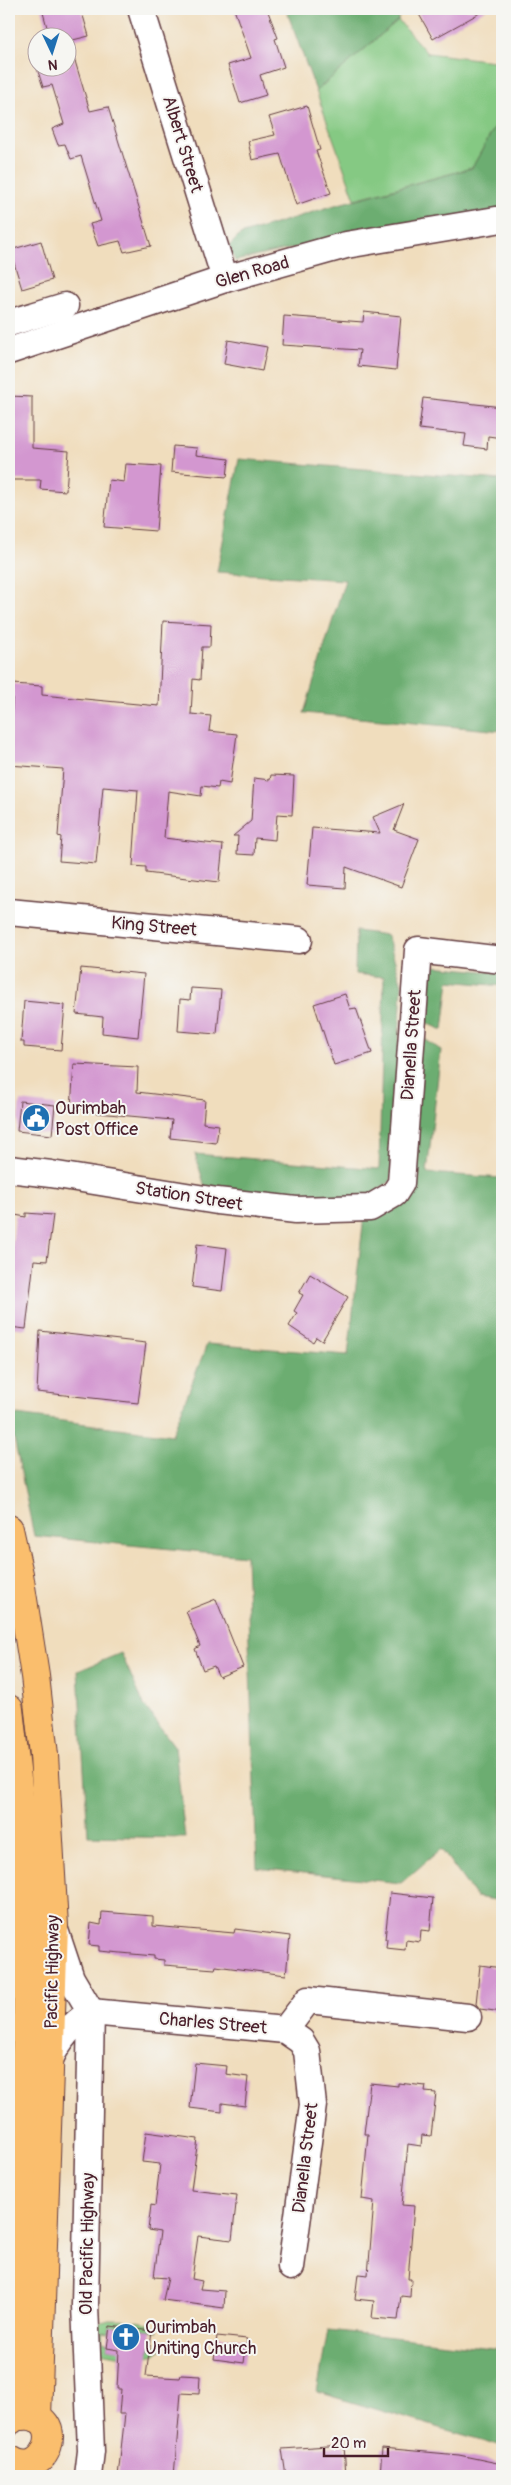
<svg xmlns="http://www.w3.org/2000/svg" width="511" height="2485" font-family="Pangolin,sans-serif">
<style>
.green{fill:#85c983;stroke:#687457}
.forest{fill:#6cad71;stroke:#5b664e}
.building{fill:#d397d0}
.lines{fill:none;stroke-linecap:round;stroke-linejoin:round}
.minor-casing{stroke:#633c41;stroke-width:29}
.major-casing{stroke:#633c41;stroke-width:30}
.minor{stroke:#fff;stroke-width:26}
.major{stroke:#fabe6d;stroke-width:28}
.labels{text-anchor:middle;stroke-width:4;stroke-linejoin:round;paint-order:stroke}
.street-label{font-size:18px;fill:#4a1f2b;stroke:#f6f6f2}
.poi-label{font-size:18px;fill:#4a1f2b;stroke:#f6f6f2;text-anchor:start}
</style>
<rect width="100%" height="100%" fill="#f6f6f2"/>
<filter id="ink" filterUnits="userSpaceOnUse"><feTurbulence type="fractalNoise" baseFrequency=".02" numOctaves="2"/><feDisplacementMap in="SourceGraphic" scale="10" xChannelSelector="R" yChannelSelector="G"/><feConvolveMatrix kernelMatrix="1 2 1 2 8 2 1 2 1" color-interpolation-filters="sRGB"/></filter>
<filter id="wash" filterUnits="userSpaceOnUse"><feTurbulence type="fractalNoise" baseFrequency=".0096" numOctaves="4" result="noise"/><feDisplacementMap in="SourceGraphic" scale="20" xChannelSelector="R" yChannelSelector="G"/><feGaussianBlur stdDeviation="1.12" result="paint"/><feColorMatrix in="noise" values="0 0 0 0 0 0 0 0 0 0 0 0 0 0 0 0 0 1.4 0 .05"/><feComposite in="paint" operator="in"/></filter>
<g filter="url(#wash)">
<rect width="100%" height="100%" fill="#f0ddbd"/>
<g class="green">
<polygon points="398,20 427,53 502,62 502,114 472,168 355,199 316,91"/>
<path d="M109 2320C125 2321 149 2318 159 2332L110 2326 109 2332 103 2331 102 2341 108 2342 107 2348 149 2353 150 2345 162 2346 160 2352C143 2361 114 2355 97 2351L96 2324Z"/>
</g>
<g class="forest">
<polygon points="286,9 401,9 398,20 316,91"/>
<polygon points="502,114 502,210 344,237 235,261 229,246 240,235 335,205 472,168"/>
<polygon points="239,459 502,480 502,731 304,713 345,580 217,572"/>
<polygon points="356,931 387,935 402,985 391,1181 366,1199 304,1198 205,1187 195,1154 379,1169 384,977 355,974"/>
<polygon points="424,965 502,973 502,986 449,981 443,1030 422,1021"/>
<polygon points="420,1036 441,1050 427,1173 502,1178 502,1901 476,1897 441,1849 401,1883 257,1868 246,1556 34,1536 9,1414 172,1435 207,1344 348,1355 364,1216 398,1200"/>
<polygon points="121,1653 144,1705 175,1747 185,1838 88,1836 78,1671"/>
<polygon points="9,1903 14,1959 9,2112"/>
<polygon points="328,2330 502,2349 502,2446 317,2392"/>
</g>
<g id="blocks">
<g class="building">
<polygon points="42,9 81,9 89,36 69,41 90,111 108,107 151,246 124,252 120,241 98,246 90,224 101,221 81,156 71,159 65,144 58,145 52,129 64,124 52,85 43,87 36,65 38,68 68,68 68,38 50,38"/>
<polygon points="234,9 267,9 278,38 275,39 284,67 260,75 266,95 240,103 228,65 251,58"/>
<polygon points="416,9 487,9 433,39"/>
<polygon points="307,106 320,150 316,151 331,193 296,205 280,154 252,160 248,141 275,135 269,117"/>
<polygon points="41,241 52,280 22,289 10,250"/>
<polygon points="364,312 401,316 396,370 358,366 360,350 282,345 284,316 363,322"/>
<polygon points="228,340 267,347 262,371 224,364"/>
<polygon points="9,396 32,397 32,448 69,451 66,491 40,489 41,480 9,480"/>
<polygon points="423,398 502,407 502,438 488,436 487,449 464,446 466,434 419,429"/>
<polygon points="173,446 197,448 196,455 229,459 227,477 171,472"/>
<polygon points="126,464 161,466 156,531 104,527 109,480 124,482"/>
<polygon points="163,621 211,624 210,647 202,647 200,680 193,679 191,714 211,716 209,731 237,734 230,784 219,782 218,788 202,786 201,796 168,791 164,838 223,845 219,882 146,873 146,867 133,866 138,790 103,787 96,864 59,861 61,837 58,836 63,769 9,765 13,684 42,686 42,695 159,706"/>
<polygon points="271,775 294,776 292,815 277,814 275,840 255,838 254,855 237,854 238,836 233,836 251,821 254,778 270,780"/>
<polygon points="404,804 394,830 419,839 401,887 346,867 345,888 307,885 312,828 380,833 373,817"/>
<polygon points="81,968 144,974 138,1037 102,1033 103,1017 76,1014"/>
<polygon points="191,988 221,990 217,1034 178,1031 180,999 190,1000"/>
<polygon points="345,994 350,1009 356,1008 372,1053 334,1065 314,1004"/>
<polygon points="24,1001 65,1005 61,1050 24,1047 24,1042 21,1042"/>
<polygon points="74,1064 138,1067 137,1092 205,1100 203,1123 219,1125 216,1143 170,1138 172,1120 87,1112 87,1109 71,1108"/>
<polygon points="20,1101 55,1105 52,1135 17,1131"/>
<polygon points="26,1213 53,1215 47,1261 34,1260 26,1329 9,1327 9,1282 15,1215 26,1217"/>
<polygon points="197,1244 227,1248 222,1291 192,1287"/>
<polygon points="310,1274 348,1297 322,1341 316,1337 313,1342 289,1326 297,1313 294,1311 303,1295 299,1293"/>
<polygon points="40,1331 146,1343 138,1403 37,1392"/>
<polygon points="216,1599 243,1667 219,1677 214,1666 203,1670 195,1649 200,1646 186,1611"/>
<polygon points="390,1893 433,1898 430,1931 421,1930 420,1942 406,1940 405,1950 386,1948 387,1939 385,1939"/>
<polygon points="102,1912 153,1916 153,1926 234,1933 235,1929 290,1936 286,1975 216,1966 215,1969 164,1965 164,1960 154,1959 154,1956 99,1951 99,1946 89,1945 91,1923 101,1925"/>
<polygon points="480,1965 502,1968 502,2012 480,2009 476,2004"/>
<polygon points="195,2063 227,2066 226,2074 248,2077 245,2106 222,2103 222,2112 190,2108"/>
<polygon points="370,2083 398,2086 398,2083 426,2086 425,2092 436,2093 431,2136 422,2135 421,2146 408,2144 402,2205 414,2206 408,2279 411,2279 410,2297 401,2296 398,2320 372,2318 374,2301 355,2299 358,2274 368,2275 374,2201 362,2199 368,2134 364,2134"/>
<polygon points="146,2132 198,2139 191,2190 237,2195 232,2240 198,2236 192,2279 202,2281 200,2289 225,2291 224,2308 163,2300 168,2278 154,2277 160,2232 148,2230 151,2205 155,2206 160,2164 142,2162"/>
<polygon points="110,2326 152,2331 146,2376 180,2378 181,2375 200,2376 199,2394 181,2393 174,2476 118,2476 125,2414 119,2414 121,2389 117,2389 119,2350 107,2348"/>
<polygon points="217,2336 247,2339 244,2363 214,2359"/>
<polygon points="344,2445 346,2476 286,2476 282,2449"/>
<polygon points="382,2448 459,2455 502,2464 502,2476 380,2476"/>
</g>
</g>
</g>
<g filter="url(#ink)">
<use href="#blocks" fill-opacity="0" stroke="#633c41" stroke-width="1"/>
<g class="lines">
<defs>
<g id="minor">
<polyline points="141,9 225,279"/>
<polyline points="9,323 65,306"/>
<polyline points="9,351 225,279 346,245 502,219"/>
<polyline points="9,912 299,940"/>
<polyline points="9,1169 51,1174 217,1201 296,1210 370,1208 394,1194 401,1183 418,950 502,960"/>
<polyline points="56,1933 71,1978 91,2012"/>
<polyline points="285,2030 308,2000 468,2017"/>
<path d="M50 2059C60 2038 71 2025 91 2012L285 2030 301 2041 307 2051 313 2105 291 2267"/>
<polyline points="88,2476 91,2451 85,2305 91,2012"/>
</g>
<g id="major">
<polyline points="9,1529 19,1574 35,1676 44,1755 54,1926 37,2418"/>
<polyline points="9,1709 23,1831 28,1956 27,2029 11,2420"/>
<path d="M9 2459C47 2485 70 2411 21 2416"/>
</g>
</defs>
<use href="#minor" class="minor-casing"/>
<use href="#major" class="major-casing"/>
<use href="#minor" class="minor"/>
<use href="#major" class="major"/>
</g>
</g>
<defs>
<symbol id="civic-disc" viewBox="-11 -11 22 22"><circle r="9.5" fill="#1f6fb2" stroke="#f6f6f2"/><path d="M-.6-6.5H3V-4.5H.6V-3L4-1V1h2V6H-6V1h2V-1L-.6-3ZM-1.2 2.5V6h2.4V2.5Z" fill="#fff"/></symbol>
<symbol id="church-disc" viewBox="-11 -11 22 22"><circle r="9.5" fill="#1f6fb2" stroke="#f6f6f2"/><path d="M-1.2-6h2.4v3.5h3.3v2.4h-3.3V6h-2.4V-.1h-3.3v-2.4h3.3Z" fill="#fff"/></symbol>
</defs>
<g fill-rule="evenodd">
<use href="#civic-disc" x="20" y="1102" width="32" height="32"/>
<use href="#church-disc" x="110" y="2321" width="32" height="32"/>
</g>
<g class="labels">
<g class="street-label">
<text transform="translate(183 144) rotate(73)" y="6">Albert Street</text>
<text transform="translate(252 272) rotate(-16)" y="6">Glen Road</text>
<text transform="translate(154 926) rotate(5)" y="6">King Street</text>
<text transform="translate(411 1045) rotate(-86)" y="6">Dianella Street</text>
<text transform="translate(189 1196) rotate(9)" y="6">Station Street</text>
<text transform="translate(52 1972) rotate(-89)" y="6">Pacific Highway</text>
<text transform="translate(213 2023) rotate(5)" y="6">Charles Street</text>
<text transform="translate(305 2158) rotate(-83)" y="6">Dianella Street</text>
<text transform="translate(87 2244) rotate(-89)" y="6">Old Pacific Highway</text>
</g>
<g class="poi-label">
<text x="55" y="1114">Ourimbah<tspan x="55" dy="21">Post Office</tspan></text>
<text x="145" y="2333">Ourimbah<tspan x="145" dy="21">Uniting Church</tspan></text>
</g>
</g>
<rect width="511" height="2485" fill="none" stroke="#f6f6f2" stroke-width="30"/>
<g transform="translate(52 52) rotate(176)"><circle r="24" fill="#f6f6f2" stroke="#b1a0a2"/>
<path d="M0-4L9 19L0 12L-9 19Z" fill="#1f6fb2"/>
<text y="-8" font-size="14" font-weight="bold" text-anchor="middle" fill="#4a1f2b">N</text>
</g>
<path d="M324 2448v8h64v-8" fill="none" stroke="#4a1f2b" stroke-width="2.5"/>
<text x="331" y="2448" font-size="15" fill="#4a1f2b" stroke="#f6f6f2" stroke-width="4" paint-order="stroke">20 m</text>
</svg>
